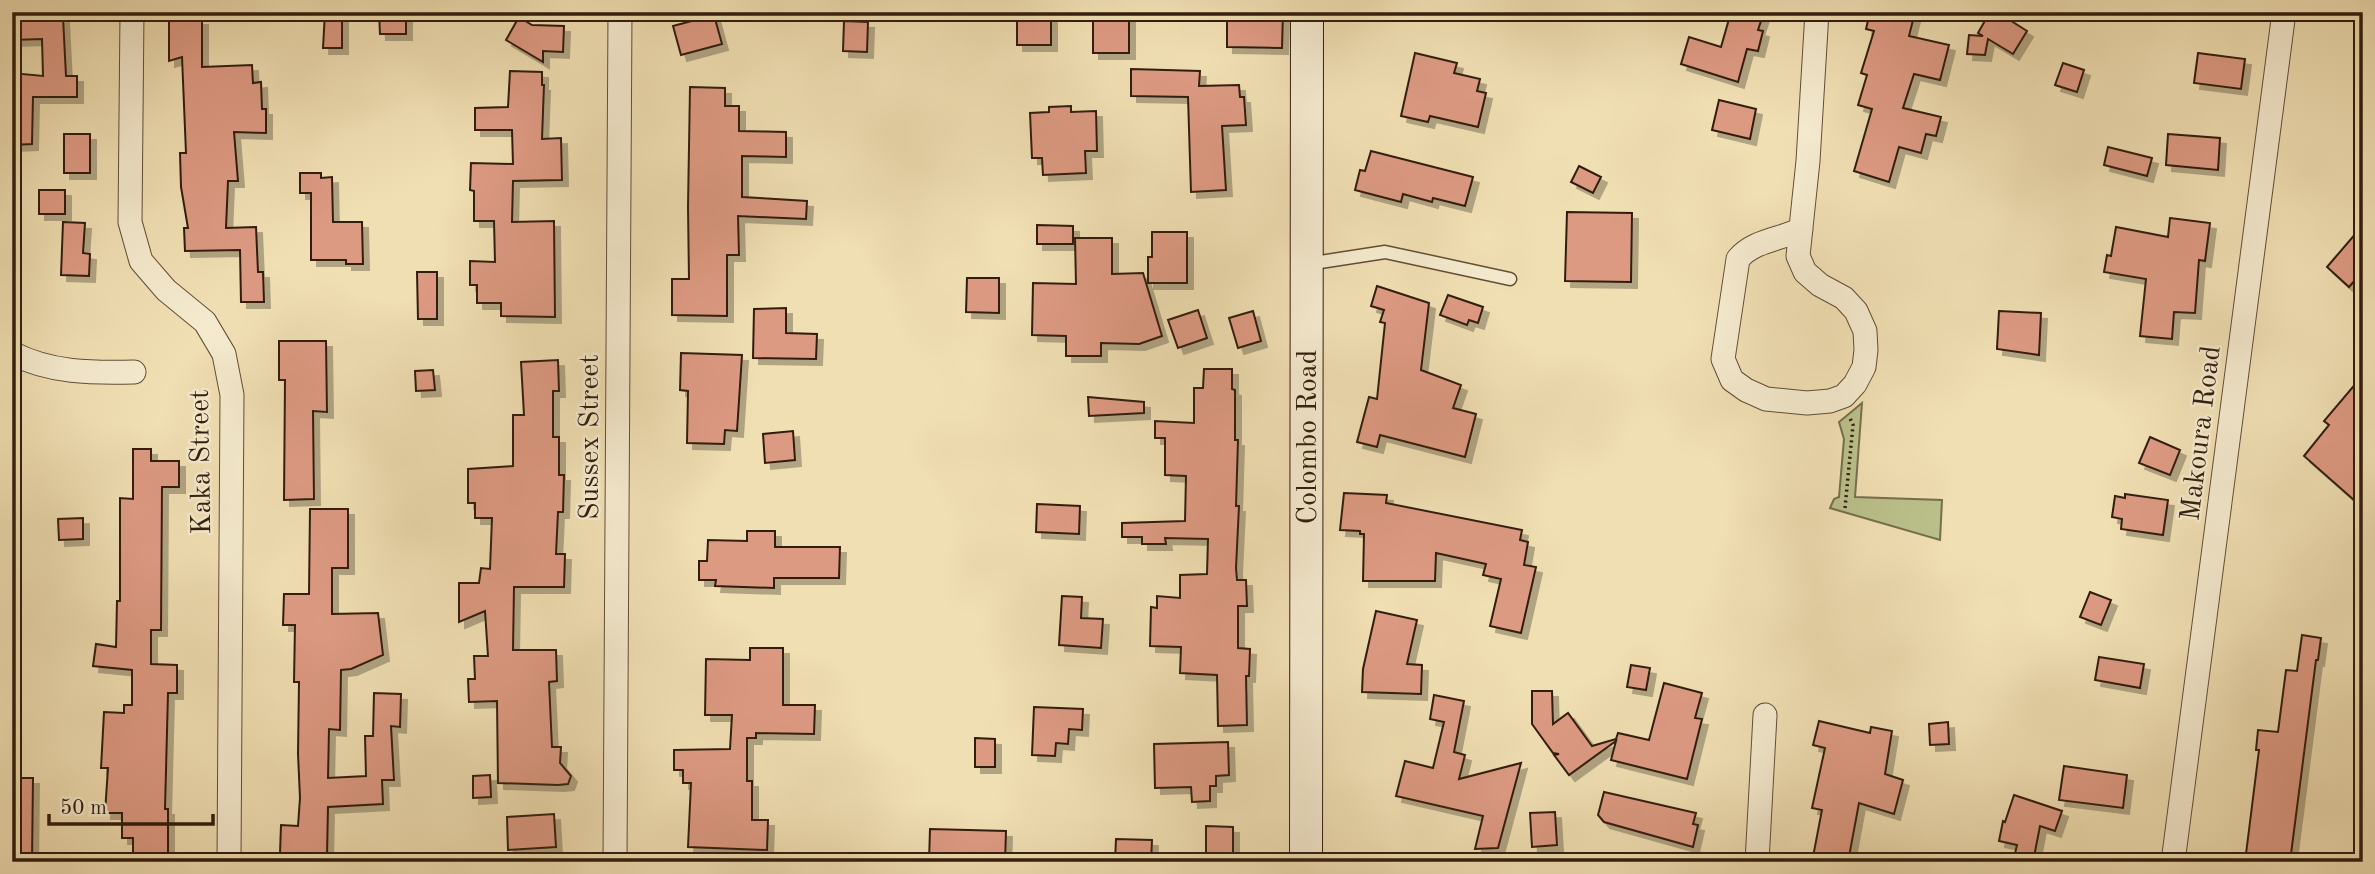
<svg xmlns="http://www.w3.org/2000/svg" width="2375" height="874" font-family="'Old Standard TT',serif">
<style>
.green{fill:#bbc18c;stroke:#766f4c;stroke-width:2}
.building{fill:#dd9a83;stroke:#321d0d;stroke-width:2;filter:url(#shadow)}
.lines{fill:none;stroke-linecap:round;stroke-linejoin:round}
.lane-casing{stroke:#624e36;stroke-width:15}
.street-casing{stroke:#624e36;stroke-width:25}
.secondary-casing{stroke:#321d0d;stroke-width:34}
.path{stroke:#321d0d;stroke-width:3.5;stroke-dasharray:2 3.5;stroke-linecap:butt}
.lane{stroke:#f5eace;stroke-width:12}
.street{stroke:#f5eace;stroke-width:23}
.secondary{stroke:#f5eace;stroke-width:32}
.labels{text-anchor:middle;stroke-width:5;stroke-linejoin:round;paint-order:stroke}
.street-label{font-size:28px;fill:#321d0d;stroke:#f5eace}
</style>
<defs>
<filter id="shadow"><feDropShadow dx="6" dy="6" stdDeviation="0" flood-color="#0004"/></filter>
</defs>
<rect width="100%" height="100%" fill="#f0dfb3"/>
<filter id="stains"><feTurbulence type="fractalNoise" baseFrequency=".00286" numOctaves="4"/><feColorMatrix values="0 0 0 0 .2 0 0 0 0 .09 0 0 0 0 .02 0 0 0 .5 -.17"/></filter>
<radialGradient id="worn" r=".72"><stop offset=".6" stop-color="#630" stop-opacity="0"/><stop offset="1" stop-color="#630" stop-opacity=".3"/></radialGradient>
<polygon class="green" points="1862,403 1855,497 1942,500 1940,540 1830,508 1834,499 1839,497 1844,439 1839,422"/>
<g class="building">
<polygon points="325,12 342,12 342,48 323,48"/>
<polygon points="379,12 406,12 406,34 380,34"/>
<rect x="1017" y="12" width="34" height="33"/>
<rect x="1093" y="12" width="36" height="41"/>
<polygon points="1227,12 1283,12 1282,48 1227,47"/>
<polygon points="1731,12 1764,12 1758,30 1763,31 1758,51 1747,49 1738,82 1681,64 1689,37 1721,47"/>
<polygon points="1870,12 1915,12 1909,36 1949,45 1940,80 1914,74 1903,108 1941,117 1936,136 1926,134 1921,153 1899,147 1889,182 1854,171 1872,109 1858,105 1867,75 1861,73 1874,31 1866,29"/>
<polygon points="1990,12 1997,12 2027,31 2013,54 1988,39 1985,55 1967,54 1969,35 1983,36 1978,33"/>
<polygon points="714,15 722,44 681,55 673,26"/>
<polygon points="63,17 66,76 77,76 77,97 33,97 32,144 12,145 12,73 43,76 42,39 12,40 12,20"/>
<polygon points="519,17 532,25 564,26 563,52 543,51 543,62 506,40"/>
<polygon points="169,19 202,19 202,67 252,65 253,83 261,82 262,109 266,109 266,133 234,132 238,181 228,181 226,228 256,227 258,272 263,272 264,302 241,302 240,250 185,251 184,228 188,228 181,187 180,153 186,153 182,57 169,61"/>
<polygon points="844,21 868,22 867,52 843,51"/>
<polygon points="1415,53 1457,63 1454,73 1480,79 1477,91 1486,93 1478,127 1430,116 1428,122 1401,116"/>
<polygon points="2198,53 2245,59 2241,89 2194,83"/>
<polygon points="2063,63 2084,70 2077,92 2055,85"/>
<polygon points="1131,69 1200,71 1199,86 1239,85 1240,97 1244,97 1246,125 1222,126 1226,190 1191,192 1188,97 1131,96"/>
<polygon points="510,71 542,72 542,85 544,85 542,139 561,138 562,180 513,181 512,222 554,221 555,317 501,316 501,303 477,303 477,285 470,285 470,261 495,262 494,221 474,221 474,191 470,190 471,163 513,164 512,130 475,130 475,108 508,107"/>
<polygon points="690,87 725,88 725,106 739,106 739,131 786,132 786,157 742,156 742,197 807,201 806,219 738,216 739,255 727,255 727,316 672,315 672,279 689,279 688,207"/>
<polygon points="1719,100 1756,109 1750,139 1712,130"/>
<polygon points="1071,106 1071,112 1096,111 1097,151 1085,151 1086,173 1043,175 1042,158 1032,158 1030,113 1049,112 1049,107"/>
<rect x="64" y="134" width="26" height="39"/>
<polygon points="2168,134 2220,138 2218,170 2166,165"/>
<polygon points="2108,147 2152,158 2147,176 2104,165"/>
<polygon points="1371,151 1473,177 1465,206 1433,198 1432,202 1403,194 1401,202 1355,190 1360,170 1365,171"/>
<polygon points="1579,166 1601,177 1593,193 1571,182"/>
<polygon points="300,173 321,173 321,178 332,177 333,222 362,222 363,264 346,264 346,260 311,260 311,193 300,193"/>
<rect x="39" y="190" width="26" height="24"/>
<polygon points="1567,212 1632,213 1631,282 1565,281"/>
<polygon points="2170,218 2210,223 2205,261 2199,260 2195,313 2174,312 2172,339 2140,336 2146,279 2104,272 2107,255 2111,256 2116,227 2168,237"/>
<polygon points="63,222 85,223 83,253 90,254 89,276 61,275"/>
<polygon points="1037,225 1073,226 1073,244 1037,244"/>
<polygon points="2363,225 2363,271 2349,287 2327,267"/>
<polygon points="1152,232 1187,232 1187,283 1148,283 1148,257 1152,257"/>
<polygon points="1075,238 1112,238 1112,274 1143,273 1162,336 1139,344 1101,343 1101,356 1066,356 1066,336 1032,335 1033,283 1076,284"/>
<polygon points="417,272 437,272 437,319 418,319"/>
<polygon points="967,278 999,278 999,313 966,312"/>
<polygon points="1377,286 1429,303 1421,370 1461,385 1453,408 1476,414 1465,457 1380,435 1377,447 1357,442 1369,397 1377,399 1385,323 1380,322 1384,310 1371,306"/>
<polygon points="1448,295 1483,307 1478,323 1469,320 1467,325 1440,315"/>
<polygon points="786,308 786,333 817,334 816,359 753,358 754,309"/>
<polygon points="1198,310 1207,338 1178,348 1168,320"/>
<polygon points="1253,311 1261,341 1238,348 1229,318"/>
<polygon points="1999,311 2041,313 2039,355 1997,349"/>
<polygon points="279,341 326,341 327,412 313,411 314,499 284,500 285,380 279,380"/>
<polygon points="681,353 742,355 737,431 725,430 724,444 687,443 688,391 680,390"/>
<polygon points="558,360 559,391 553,391 553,437 559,437 559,475 564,475 563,512 558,512 556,554 565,554 564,587 514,587 513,650 556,650 557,681 549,682 552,747 561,747 560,763 571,776 568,784 558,785 498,783 497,701 469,702 468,679 475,679 474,656 488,656 485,611 459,622 459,583 479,583 481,568 490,569 492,518 475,518 475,503 468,503 468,469 513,466 513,415 524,415 521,362"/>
<polygon points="1204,369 1232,369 1232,389 1235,390 1235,440 1238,440 1236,506 1239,506 1236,568 1237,580 1246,580 1247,606 1238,606 1238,648 1250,649 1249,676 1246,676 1247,725 1218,726 1217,675 1180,673 1181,647 1150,646 1151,607 1157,608 1157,596 1180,598 1180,575 1207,574 1208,539 1165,538 1166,544 1142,544 1142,537 1122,537 1122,523 1185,521 1186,476 1165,475 1165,438 1155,438 1155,421 1194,423 1194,388 1203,388"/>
<polygon points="433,370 435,390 416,391 415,371"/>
<polygon points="2363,375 2363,508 2304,456 2329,425 2324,421"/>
<polygon points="1088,397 1144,402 1144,413 1089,416"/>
<polygon points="793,431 795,460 765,463 763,434"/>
<polygon points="2150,437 2180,450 2170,475 2139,463"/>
<polygon points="133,449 151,449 151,461 179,461 179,487 162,487 161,630 151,630 151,664 177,665 177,693 168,693 165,809 168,809 168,862 133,862 133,838 122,838 122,813 105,813 108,768 101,768 104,712 124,713 124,705 132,705 132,670 93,666 96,644 116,647 117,601 120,601 120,498 133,499"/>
<polygon points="1344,493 1387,495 1386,503 1522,530 1520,540 1528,542 1524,565 1536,567 1521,633 1490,626 1501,579 1483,575 1486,564 1436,553 1435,581 1363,581 1364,534 1360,534 1360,531 1340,530"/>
<polygon points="2125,494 2168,500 2163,535 2121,529 2122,519 2112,517 2115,496 2125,498"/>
<polygon points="1037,504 1080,506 1079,534 1036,532"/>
<polygon points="310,509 348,509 348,568 332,568 332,614 378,613 383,655 351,669 341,670 340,730 329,729 328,778 366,776 365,736 373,736 374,693 401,694 400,727 391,726 394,780 382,780 383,804 328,807 327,856 280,854 281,825 298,826 300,798 298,754 299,682 294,682 295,625 283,625 284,594 309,594"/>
<polygon points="83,518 83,539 59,540 58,519"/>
<polygon points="747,531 775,531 775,547 840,547 839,578 774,578 774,588 715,586 716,580 699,580 699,561 707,561 708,540 747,541"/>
<polygon points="2090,592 2111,600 2101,625 2080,617"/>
<polygon points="1062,596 1082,597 1081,618 1103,619 1101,648 1059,645"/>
<polygon points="1376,611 1417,620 1407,664 1422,665 1421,694 1362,692 1363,669"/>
<polygon points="2302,635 2321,638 2318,660 2316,660 2290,862 2245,862 2259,750 2256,750 2258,730 2278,732 2286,670 2297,671"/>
<polygon points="750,648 783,648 783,705 815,705 814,734 756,733 756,738 747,738 747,781 752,781 752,820 768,820 767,850 688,847 691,783 683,783 683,770 674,770 674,750 730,749 732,715 705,715 706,659 750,660"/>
<polygon points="2099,657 2144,664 2140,688 2095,680"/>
<polygon points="1631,665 1650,668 1646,690 1627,687"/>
<polygon points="1664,683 1702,693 1695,718 1702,719 1687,779 1611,760 1616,741 1569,775 1554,755 1559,754 1553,753 1532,724 1532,691 1552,691 1553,724 1568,713 1592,746 1616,739 1618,733 1649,740"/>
<polygon points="1434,695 1464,701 1454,752 1465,755 1459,779 1521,763 1498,848 1475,849 1483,816 1396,796 1405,761 1433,768 1444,722 1430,719"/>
<polygon points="1034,707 1083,709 1082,730 1069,729 1068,744 1056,743 1055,756 1032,755"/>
<polygon points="1819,721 1870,733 1871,727 1892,731 1885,774 1903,780 1894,814 1859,803 1848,862 1812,862 1822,810 1812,808 1825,748 1813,745"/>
<polygon points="1948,722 1949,744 1930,745 1929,724"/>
<polygon points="975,738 995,739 995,767 975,767"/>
<polygon points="1228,742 1229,775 1216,776 1216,786 1210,786 1210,801 1192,802 1191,787 1155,788 1154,744"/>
<polygon points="2064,766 2127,775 2123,808 2059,800"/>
<polygon points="490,775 491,797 473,798 473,776"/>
<polygon points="12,778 33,778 32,862 12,862"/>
<polygon points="1604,792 1696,813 1693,824 1698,825 1693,847 1604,822 1598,815"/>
<polygon points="2014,795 2062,811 2055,831 2040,826 2033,862 2013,862 2017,845 1999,841 2003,821 2005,822"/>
<polygon points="1555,812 1557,845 1532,847 1530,813"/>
<polygon points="554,814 556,847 508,850 507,817"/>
<polygon points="1206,826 1233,827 1233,862 1206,862"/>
<polygon points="930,829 1006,831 1005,862 929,862"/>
<polygon points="1116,839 1152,840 1151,862 1115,862"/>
</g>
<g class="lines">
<defs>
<polyline id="lane" points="1307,264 1385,252 1510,279"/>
<g id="street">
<polyline points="132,12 130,222 141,261 166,290 205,322 224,354 232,395 229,862"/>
<path d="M1801 229C1780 240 1754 240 1738 259L1723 359 1732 380 1746 390 1766 399 1807 403 1830 401 1844 396 1855 384 1864 367 1866 350 1865 331 1856 311 1844 298 1820 285 1805 272 1798 256 1808 161 1817 12"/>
<path d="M12 353C50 373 92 373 134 372"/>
<polyline points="615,862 620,12"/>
<polyline points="1757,862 1765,715"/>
<polyline points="2173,862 2284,12"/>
</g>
<polyline id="secondary" points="1306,862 1307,12"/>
</defs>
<use href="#lane" class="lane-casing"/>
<use href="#street" class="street-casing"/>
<use href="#secondary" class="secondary-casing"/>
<polyline class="path" points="1845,508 1853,425 1850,418"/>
<use href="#lane" class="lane"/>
<use href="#street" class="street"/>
<use href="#secondary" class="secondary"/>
</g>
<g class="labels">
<g class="street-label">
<text transform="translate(2199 433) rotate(-83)" y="10">Makoura Road</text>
<text transform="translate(588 437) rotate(-90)" y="10">Sussex Street</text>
<text transform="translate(1306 437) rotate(-90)" y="10">Colombo Road</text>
<text transform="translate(199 462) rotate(-91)" y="10">Kaka Street</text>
</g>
</g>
<rect width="2375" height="874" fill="none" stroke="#f0dfb3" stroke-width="42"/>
<rect x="14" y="14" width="2347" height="846" fill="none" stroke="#321d0d" stroke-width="3.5"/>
<rect x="21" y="21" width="2333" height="832" fill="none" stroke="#321d0d" stroke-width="2"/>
<path d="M49 814v10h164v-10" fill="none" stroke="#321d0d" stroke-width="3.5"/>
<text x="60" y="814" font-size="21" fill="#321d0d" stroke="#f5eace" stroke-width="5" paint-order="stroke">50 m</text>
<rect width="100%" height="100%" filter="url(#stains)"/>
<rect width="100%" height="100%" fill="url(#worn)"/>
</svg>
